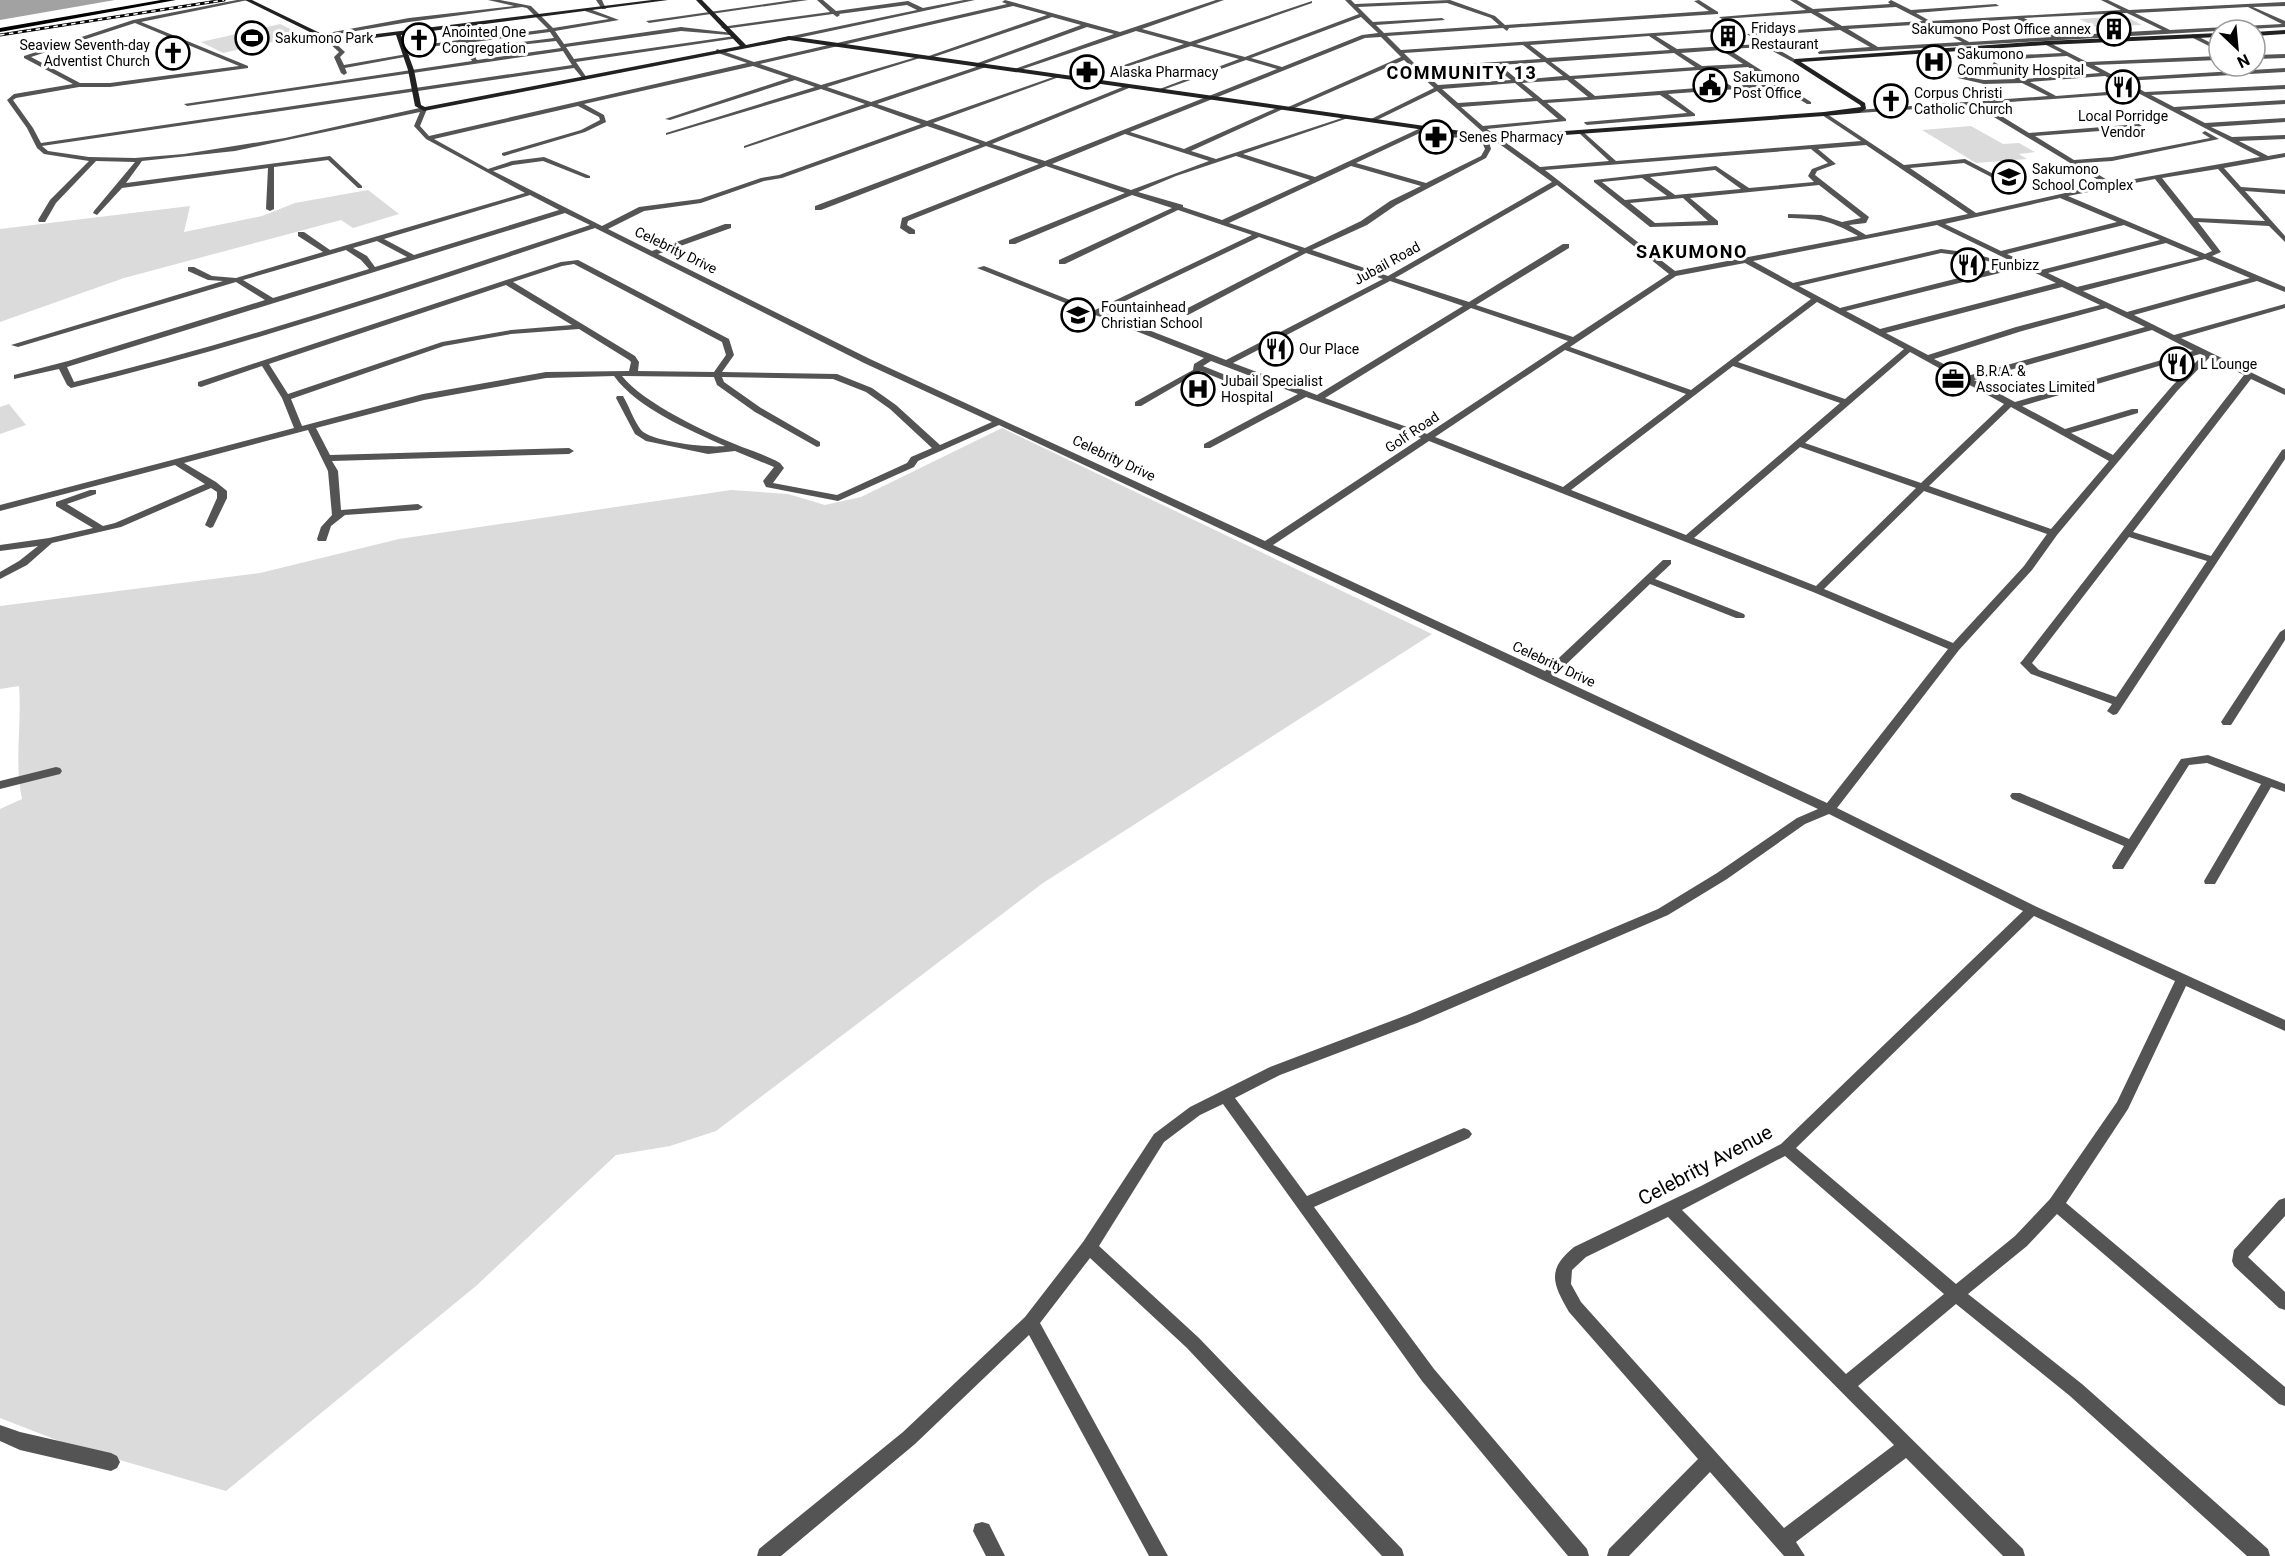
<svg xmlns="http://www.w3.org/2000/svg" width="2285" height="1556" font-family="Roboto,sans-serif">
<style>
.green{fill:#dbdbdb}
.water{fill:#a2a2a2}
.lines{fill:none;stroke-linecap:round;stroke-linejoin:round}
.street{fill:#545454;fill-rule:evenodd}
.secondary{fill:#212121;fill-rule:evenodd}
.primary{fill:#000;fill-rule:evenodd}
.rail-casing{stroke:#000;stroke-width:3}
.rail{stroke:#fff;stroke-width:1.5;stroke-dasharray:4.5;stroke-linecap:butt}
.labels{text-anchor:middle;stroke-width:6;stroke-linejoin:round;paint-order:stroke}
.far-poi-label{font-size:14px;fill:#000;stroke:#fff;text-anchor:start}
.far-street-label{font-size:14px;fill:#000;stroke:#fff}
.far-district-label{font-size:18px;font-weight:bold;letter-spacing:1.5px;fill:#000;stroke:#fff}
.near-street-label{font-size:20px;fill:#000;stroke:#fff}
</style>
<rect width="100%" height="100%" fill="#fff"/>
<g class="green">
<polygon points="2125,16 2142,25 2096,27 2079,19"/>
<polygon points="280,24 303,35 223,53 201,42"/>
<polygon points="1971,126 2003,144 2019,143 2035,152 2019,154 2027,159 1976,163 1922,130"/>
<polygon points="368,190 399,214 353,228 341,220 124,278 0,322 0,229 190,206 184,232 262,216 295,203"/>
<polygon points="9,404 26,425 0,434 0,407"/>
<path d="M1002 428 1432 634 1043 883 716 1131 670 1146 616 1155 476 1286 226 1491 72 1446 0 1418V809L22 799C14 761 22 724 19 686L0 689V606L260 573 399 539 731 490 788 494 825 505 861 497Z"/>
</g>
<polygon class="water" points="0,0 115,0 0,20"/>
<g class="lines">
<g class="street">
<path d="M237 0H248L141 22 248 66V68L110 87H79L16 98 13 100 33 128 41 143 572 65 563 51 187 106 184 104 472 61 461 43 405 50 402 48 459 40 451 27 454 25 465 40 548 29 527 8 522 7 409 22 320 37 317 35 409 18 514 6 488 0H500L531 6 553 28 609 19 585 11 587 8 619 20 555 31 564 44 681 27 733 33 730 35 681 31 566 47 574 59 735 36 738 38 576 62 587 78 584 80 574 68 42 146 48 151 89 157 135 158 184 154 285 138 424 107 427 109 420 126 429 136 747 63 715 52 717 49 754 62 1007 4 1002 2 1005 0 1120 32 1216 0H1224L1142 29 1190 42 1312 1V3L1196 44 1245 57 1359 14 1345 0H1351L1355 4 1450 0 1495 16 1505 25 1709 11 1694 1 1699 0 1718 12V14L1509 28 1507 31 1503 28 1387 36 1401 50 1742 27 1740 30 1656 36 1677 49 1760 44 1759 41H1763L1798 61 1793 62 1765 47 1728 49 1811 102V104H1807L1778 86 1668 94 1695 114V116L1587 125 1584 123 1585 122 1687 113 1660 95 1547 103 1566 119V121L1487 129 1540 167 1609 161 1579 133V131L1581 130 1616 161 1861 141 1822 115 1821 114 1824 112 1904 165 1965 159 2001 178V180H1997L1964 163 1910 168 1976 213 2105 184 1974 105 1859 113 1856 111 1857 110 2048 96 2022 83 1984 84 1958 78 1961 76 1984 80 2016 79 1992 65 1994 62 2024 79 2100 73 2067 56 2000 60 1997 58 2000 56 2062 53 2044 44 2046 41 2087 62 2219 56V60L2094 65 2118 78 2285 68V72L2124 81 2145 92 2285 85V89L2151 95 2174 107 2285 100V104L2180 110 2205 123 2285 118V122L2211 127 2232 137 2285 135V139L2239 141 2268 156 2285 153V157L2224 168 2241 187 2285 190V194L2245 191 2285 236V242L2269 226 2198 222 2221 252 2212 256 2285 287V292L2257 281 2134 315 2174 335 2285 304V308L2181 338 2285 389V395L2251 379 2133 532 2211 556 2282 450 2285 449V459L2117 714 2113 715 2107 711 2112 704 2031 674 2020 663 2022 661 2244 375 2209 358 2178 390 2057 535 2032 570 1959 650 1837 808 2037 907 2285 1020V1031L2186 986 2128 1109 2066 1203 2285 1387V1406L2279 1404 2057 1214 2027 1246 1968 1294 2082 1384 2268 1549 2270 1556H2247L2070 1396 1956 1304 1858 1386 2023 1549 2025 1556H2003L1906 1458 1796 1542 1805 1556H1784L1710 1472 1629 1556H1607L1609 1549 1698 1459 1569 1312C1553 1284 1546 1270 1574 1247L1701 1186 1781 1144 2023 911 1829 814 1805 824 1727 879 1668 915 1417 1023 1280 1075 1235 1098 1307 1196 1459 1130 1464 1128 1469 1130 1472 1134 1469 1138 1314 1207 1434 1369 1587 1549 1589 1556H1568L1422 1381 1223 1104 1200 1115 1164 1142 1099 1246 1199 1338 1402 1549 1404 1556H1382L1187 1348 1090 1258 1040 1323 1168 1556H1149L1029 1335 915 1444 781 1556H757L759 1549 903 1432 1025 1317 1083 1242 1154 1134 1190 1107 1270 1067 1407 1015 1658 909 1717 873 1797 818 1818 809 999 425 918 461 914 467 838 501 766 487 763 481 774 467 735 451 708 454 646 441 635 434 616 398 617 396H623C629 406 634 421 641 430 652 442 708 448 725 446 689 430 637 408 614 376L546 378 424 400 316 428 330 455 569 448 574 451 569 454 332 461 338 471 341 510 418 504 423 507 418 510 345 515 331 526 326 541H318L317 539 321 527 332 515 328 471 308 430 184 463 216 482 227 491V498L213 527 210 528 205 525 217 498V492L211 488 121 527 52 543 27 565 0 579V572L19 561 38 546 0 551V545L49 538 93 528 56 506V502L90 490H96V494L67 504 103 526 115 523 205 484 175 465 0 511V505L294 428 282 398 262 366 201 387 198 386V382L561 262 578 260 729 339 734 355 722 372 837 374 872 388 896 405 940 445 992 422 864 363 595 228C422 286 249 345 71 388L67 385 59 369 14 379V375L68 361 265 300 236 282 18 347 11 345 223 281 208 280 188 271V267H194L212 276 236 278 323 252 298 236V232H304L330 250 525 193 426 139 414 126 420 112 235 151 142 161 126 183 330 156 362 186V188H358L328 160 274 167V209L270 211 266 209 268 168 122 188 97 215 93 213 94 211 135 162 96 161 56 203 45 222H39L38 220 50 200 89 161 44 154 37 148 27 128 7 100 14 94 73 84 24 58V56L133 20ZM1447 3 1491 18 1499 25 1384 33 1376 25 1445 20 1442 18 1373 22 1358 7ZM1013 6 1047 15 923 58 928 59 1052 17 1081 25 975 64 976 67 871 102 827 87 920 58V56L821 85 760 64ZM1361 17 1378 33 1362 35 1282 67 1251 58ZM135 23 239 66 110 83H80L31 57ZM1087 27 1114 34 1012 70 1017 71 1136 31 1184 44 1110 70V72L1191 46 1239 59 1157 90V92L1246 60 1277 69 1045 161 992 144 1129 88V86H1125L986 142 933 123 1059 77V75L927 121 877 104 986 67 984 64ZM550 32 554 38 499 45 502 47 556 41 561 48 477 60 467 43ZM1649 36 1670 50 1547 58 1530 45ZM1381 37 1401 57 1286 108V110H1290L1404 60 1434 88 1371 119V121H1375L1437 91 1486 135H1482L1481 138 1427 129 1425 126 1315 177 1243 154 1348 118V116L1216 159 1191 151 1283 109V107H1279L1184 149 1130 132 1365 38ZM1523 45 1541 59 1418 67 1404 53ZM1721 50 1743 64 1702 66 1681 53ZM1674 53 1695 67 1570 76 1551 62ZM1545 62 1563 76 1518 80 1500 65ZM753 66 789 78 665 119 670 120 795 80 815 87 666 133V135L821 89 865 104 744 146V148L871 106 921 124 779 175 761 178 700 199 639 207 602 226 493 171 513 165 543 161 586 178H590V176L544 157 512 161 488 169 434 139 578 106 599 117 600 120 581 130 502 153V155L504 156 585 132 606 122 604 115 584 104ZM1493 66 1511 80 1438 85 1422 71ZM1748 67 1773 83 1731 86 1707 70ZM1700 70 1723 86 1595 96 1574 79ZM2105 76 2111 79V81L2116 82 2132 90 2056 96 2030 82ZM1567 80 1588 97 1543 100 1522 83ZM1515 83 1533 98 1458 103 1442 89ZM2138 93 2260 157 2112 183 2080 163 2112 161 2219 139 2205 131 2202 133 2210 138 2112 157 2074 160 2035 136 2139 128 2142 126 2139 124 2029 133 1982 104ZM1537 101 1558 119 1483 126 1461 107ZM927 126 980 144 815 206V210H821L986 146 1039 164 902 218 900 228 909 234H915V230L907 225 908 221 1046 166 1125 193 1009 240V244H1015L1132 195 1172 208 1059 260V264H1065L1178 210 1252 235 1095 310 984 266 977 268 1204 358 1194 364 1193 370 1135 402V406H1141L1201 371 1242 388H1248V384L1203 366 1211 361 1298 394 1204 444V448H1210L1306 397 1421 438 1265 541 870 359 658 254 731 228V224H725L652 251 608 229 644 211 701 203 764 181 782 178ZM1422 132 1482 142 1485 149 1481 156 1426 183 1356 163ZM1125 134 1209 161 1131 190 1052 164ZM1487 135 1552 182 1388 276 1312 250 1367 225 1396 205 1486 158 1491 149ZM1866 145 1968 214 1866 235 1849 225 1866 223 1869 217 1815 175 1817 171 1836 164 1818 149ZM1811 149 1828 163 1812 169 1808 176 1814 182 1749 188 1716 166 1594 180V182L1650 227 1718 225V221L1690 198 1819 185 1861 218 1842 222 1821 215 1788 214V218H1791C1822 219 1831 221 1858 236L1675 271 1545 170ZM1236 156 1310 180 1222 220 1183 207V205L1138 192 1176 176ZM1351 166 1421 186 1390 201 1361 221 1305 248 1229 223ZM2218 169 2265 221 2194 218 2162 178ZM1715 170 1741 189 1675 195 1650 177ZM1642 178 1667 196 1625 200 1602 182ZM2155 179 2212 251 2205 254 2068 196ZM1557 185 1669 274 1573 337 1476 305 1569 248V244H1563L1469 302 1395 278ZM530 195 559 210 414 255 384 239ZM1683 198 1708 221 1655 223 1630 203ZM2060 198 2117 222 2001 251 1945 224ZM565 213 590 225C419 282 249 340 74 382L67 367ZM1937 225 2056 283 1880 329 1846 311 2016 269 2017 266 1972 253 1941 249 1793 283 1753 261ZM2124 225 2160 240 2041 270 2007 254ZM1259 237 1299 251 1182 311V315H1188L1306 253 1383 279 1226 360 1102 312ZM377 241 407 257 375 267 367 256 353 248ZM2166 243 2199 257 2077 287 2048 273ZM346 250 361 260 369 269 273 298 243 280ZM1941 253 1972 257 2006 266 1840 308 1799 286ZM2205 259 2250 278 2127 312 2083 291ZM1745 263 1811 299 1691 390 1570 347 1676 276ZM574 264 722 342 726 355 714 372 638 371 639 362 635 356 513 282 562 266ZM1390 281 1463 306 1317 395 1233 363ZM506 285 572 325 511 330 442 342 288 394 269 364ZM2062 287 2100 305 2016 327 1928 355 1886 333ZM1817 302 1904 349 1845 399 1738 362ZM1471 308 1568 341 1427 434 1325 398ZM2106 308 2145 327 1967 376 1934 359 2022 331ZM579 329 629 360 631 362 629 371 546 372 423 394 302 426 291 399 444 346 511 334ZM2152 330 2193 351 2015 402 1974 380ZM1565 350 1686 394 1563 487 1435 437ZM1910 352 2004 404 1921 483 1805 443ZM2200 354 2203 355 2172 386 2113 455 2071 433 2138 413V409H2132L2065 429 2022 406ZM1733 366 1840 403 1686 535 1571 490ZM622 376 714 377 717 385 755 412 817 447 820 446V442L761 408 724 382 722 377 833 379 866 392 890 409 932 448 911 457 907 463 837 495 773 483 784 468 780 463C768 456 755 452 742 447 709 434 643 403 622 376ZM2011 407 2109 461 2051 529 1929 486ZM1429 441 1813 592 1948 649 1827 803 1554 676 1650 584 1736 618H1744L1745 616 1744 614 1655 579 1671 564V560H1663L1545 671 1273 545ZM1800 447 1916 488 1816 586 1694 538ZM1924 491 2047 534 2024 566 1953 643 1824 589ZM2129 537 2207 561 2116 697 2039 670 2032 663ZM2034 916 2175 981 2117 1102 2050 1199 2015 1236 1956 1284 1796 1148ZM1785 1156 1944 1294 1846 1374 1682 1210ZM1668 1217 1894 1445 1784 1528 1581 1302 1571 1284 1572 1270 1586 1257Z"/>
<polygon points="596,0 602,0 606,9 602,9"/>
<polygon points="793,0 808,0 649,23 646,21"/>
<polygon points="817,0 823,0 836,11 908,1 923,8 964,0 975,0 784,41 782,38 917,10 907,5 839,14 840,15 837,17 833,14 724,29 721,27 830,12"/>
<path d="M1790 0H1797L1813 9 1890 4 1888 2 1891 0 1911 10 1996 4 1999 6 1916 13 1930 21 2121 10 2101 0H2108L2129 10 2285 2V6L2253 7 2285 21V27L1819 54 1817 51 1870 47 1840 30 1750 36 1747 34 1835 27 1811 13 1722 19 1719 17 1806 10ZM1896 7 1923 21 1842 26 1818 12ZM2248 7 2282 24 2170 30 2135 13ZM2127 13 2162 30 2058 36 2024 18ZM2017 19 2052 37 1969 42 1936 24ZM1929 24 1962 42 1878 47 1848 29Z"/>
<polygon points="2193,34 2219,47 2219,51 2191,37"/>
<polygon points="334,38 338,38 335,43 345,52 340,57 344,65 407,54 410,56 345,68 347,73 344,75 341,73 334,57 339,52 329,43"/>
<polygon points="2285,54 2285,58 2255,59 2255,55"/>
<polygon points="2285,629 2285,640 2233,722 2231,725 2223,725 2221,722 2280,632"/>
<polygon points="2208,755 2285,784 2285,792 2271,787 2215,884 2205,884 2204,881 2261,784 2207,763 2189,765 2123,869 2113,869 2112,866 2124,846 2012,799 2010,796 2012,793 2020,793 2129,839 2181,759"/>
<polygon points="56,767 60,768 62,771 60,774 0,789 0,781"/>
<polygon points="2285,1198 2285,1216 2248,1257 2285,1292 2285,1310 2279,1308 2234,1266 2232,1261 2234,1250 2279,1200"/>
<polygon points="0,1425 20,1432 111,1453 117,1456 120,1462 117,1468 111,1471 20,1450 0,1441"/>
<polygon points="982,1522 989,1524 1005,1556 986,1556 973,1531 975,1524"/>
</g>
<g class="secondary">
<polygon points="245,0 252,0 322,34 344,38 652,0 668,0 401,35 414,70 421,105 425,107 740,46 696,0 702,0 746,45 789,36 1425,126 1484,134 1509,135 1824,112 1861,107 1860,105 1793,62 1795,59 2046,41 2219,33 2219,37 2046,45 1801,62 1865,103 1866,109 1859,113 1824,116 1509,139 1484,138 1425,130 789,40 424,111 415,106 408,70 396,35 344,42 320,37"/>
<polygon points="2285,30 2285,34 2255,36 2255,32"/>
</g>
<polygon class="primary" points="161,0 176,0 0,32 0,28"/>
<defs>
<polyline id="rail" points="0,35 224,0"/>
</defs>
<use href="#rail" class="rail-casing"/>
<use href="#rail" class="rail"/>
</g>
<defs>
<symbol id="building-ring" viewBox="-11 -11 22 22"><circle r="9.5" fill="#fff" stroke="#000" stroke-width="1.5"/><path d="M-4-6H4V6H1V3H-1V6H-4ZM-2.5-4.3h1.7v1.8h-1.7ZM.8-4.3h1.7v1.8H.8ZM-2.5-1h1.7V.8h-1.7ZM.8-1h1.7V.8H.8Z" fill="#000"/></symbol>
<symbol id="stadium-ring" viewBox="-11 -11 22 22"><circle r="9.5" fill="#fff" stroke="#000" stroke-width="1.5"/><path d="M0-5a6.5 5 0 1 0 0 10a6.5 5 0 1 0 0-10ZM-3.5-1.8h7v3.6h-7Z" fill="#000"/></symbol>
<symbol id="church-ring" viewBox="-11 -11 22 22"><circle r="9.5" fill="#fff" stroke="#000" stroke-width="1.5"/><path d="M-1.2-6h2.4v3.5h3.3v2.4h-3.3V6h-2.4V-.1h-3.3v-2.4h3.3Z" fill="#000"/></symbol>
<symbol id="hospital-ring" viewBox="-11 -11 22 22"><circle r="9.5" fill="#fff" stroke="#000" stroke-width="1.5"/><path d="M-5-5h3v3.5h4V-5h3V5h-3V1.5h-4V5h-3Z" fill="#000"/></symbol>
<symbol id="pharmacy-ring" viewBox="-11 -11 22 22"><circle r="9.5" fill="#fff" stroke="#000" stroke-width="1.5"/><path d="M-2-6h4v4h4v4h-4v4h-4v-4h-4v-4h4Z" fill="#000"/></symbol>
<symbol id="civic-ring" viewBox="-11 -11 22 22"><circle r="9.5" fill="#fff" stroke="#000" stroke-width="1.5"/><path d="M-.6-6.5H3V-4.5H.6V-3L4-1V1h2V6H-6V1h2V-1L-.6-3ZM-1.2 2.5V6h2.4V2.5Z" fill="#000"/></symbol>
<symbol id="restaurant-ring" viewBox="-11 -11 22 22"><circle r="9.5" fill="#fff" stroke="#000" stroke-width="1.5"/><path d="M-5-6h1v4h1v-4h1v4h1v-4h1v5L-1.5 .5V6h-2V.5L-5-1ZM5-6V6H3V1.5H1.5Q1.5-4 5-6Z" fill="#000"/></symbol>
<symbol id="school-ring" viewBox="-11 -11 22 22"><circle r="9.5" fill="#fff" stroke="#000" stroke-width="1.5"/><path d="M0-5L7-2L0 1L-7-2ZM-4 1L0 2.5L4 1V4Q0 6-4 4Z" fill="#000"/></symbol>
<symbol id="office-ring" viewBox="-11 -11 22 22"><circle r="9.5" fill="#fff" stroke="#000" stroke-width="1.5"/><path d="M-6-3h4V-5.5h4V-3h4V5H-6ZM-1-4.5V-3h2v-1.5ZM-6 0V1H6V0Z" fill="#000"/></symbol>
</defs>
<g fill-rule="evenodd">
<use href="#building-ring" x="2095" y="10" width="38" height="38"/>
<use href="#building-ring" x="1709" y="17" width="38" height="38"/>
<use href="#stadium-ring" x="233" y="19" width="38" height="38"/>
<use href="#church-ring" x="400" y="21" width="38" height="38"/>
<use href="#church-ring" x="154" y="34" width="38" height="38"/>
<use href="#hospital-ring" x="1915" y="43" width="38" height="38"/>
<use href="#pharmacy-ring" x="1068" y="53" width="38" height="38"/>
<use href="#civic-ring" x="1691" y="66" width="38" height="38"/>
<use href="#restaurant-ring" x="2104" y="68" width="38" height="38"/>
<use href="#church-ring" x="1872" y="82" width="38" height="38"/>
<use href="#pharmacy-ring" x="1417" y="118" width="38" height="38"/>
<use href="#school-ring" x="1990" y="158" width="38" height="38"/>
<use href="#restaurant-ring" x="1949" y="246" width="38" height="38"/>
<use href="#school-ring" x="1059" y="296" width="38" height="38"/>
<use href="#restaurant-ring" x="1257" y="330" width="38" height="38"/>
<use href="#restaurant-ring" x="2158" y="345" width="38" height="38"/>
<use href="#office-ring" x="1934" y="360" width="38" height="38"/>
<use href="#hospital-ring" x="1179" y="370" width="38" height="38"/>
</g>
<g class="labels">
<g class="far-poi-label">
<text x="1751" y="33">Fridays<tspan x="1751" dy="16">Restaurant</tspan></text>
<text x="2091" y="34" text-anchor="end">Sakumono Post Office annex</text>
<text x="442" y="37">Anointed One<tspan x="442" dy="16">Congregation</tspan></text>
<text x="275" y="43">Sakumono Park</text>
<text x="150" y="50" text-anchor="end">Seaview Seventh-day<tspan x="150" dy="16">Adventist Church</tspan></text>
<text x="1957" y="59">Sakumono<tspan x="1957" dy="16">Community Hospital</tspan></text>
<text x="1110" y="77">Alaska Pharmacy</text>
<text x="1733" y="82">Sakumono<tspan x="1733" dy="16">Post Office</tspan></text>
<text x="1914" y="98">Corpus Christi<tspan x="1914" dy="16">Catholic Church</tspan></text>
<text x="2123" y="121" text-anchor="middle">Local Porridge<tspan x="2123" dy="16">Vendor</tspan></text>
<text x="1459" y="142">Senes Pharmacy</text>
<text x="2032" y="174">Sakumono<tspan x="2032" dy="16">School Complex</tspan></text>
<text x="1991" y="270">Funbizz</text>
<text x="1101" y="312">Fountainhead<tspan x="1101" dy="16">Christian School</tspan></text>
<text x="1299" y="354">Our Place</text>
<text x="2200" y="369">L Lounge</text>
<text x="1976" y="376">B.R.A. &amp;<tspan x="1976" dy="16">Associates Limited</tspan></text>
<text x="1221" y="386">Jubail Specialist<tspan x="1221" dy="16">Hospital</tspan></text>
</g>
<g class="far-street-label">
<text transform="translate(676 250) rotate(26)" y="5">Celebrity Drive</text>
<text transform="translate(1387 263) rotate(-29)" y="5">Jubail Road</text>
<text transform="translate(1412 432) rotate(-34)" y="5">Golf Road</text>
<text transform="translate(1114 458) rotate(25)" y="5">Celebrity Drive</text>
<text transform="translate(1554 664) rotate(25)" y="5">Celebrity Drive</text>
</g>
<g class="far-district-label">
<text x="1462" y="79">COMMUNITY 13</text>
<text x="1692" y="258">SAKUMONO</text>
</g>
<g class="near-street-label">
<text transform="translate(1705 1165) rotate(-28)" y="7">Celebrity Avenue</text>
</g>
</g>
<g transform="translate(2237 48) rotate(154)"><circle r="28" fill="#ffffff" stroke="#999999" stroke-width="1.5"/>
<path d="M0-4.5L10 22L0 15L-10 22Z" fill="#000000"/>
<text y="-9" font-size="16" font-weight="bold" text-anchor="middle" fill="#000000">N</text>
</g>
</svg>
